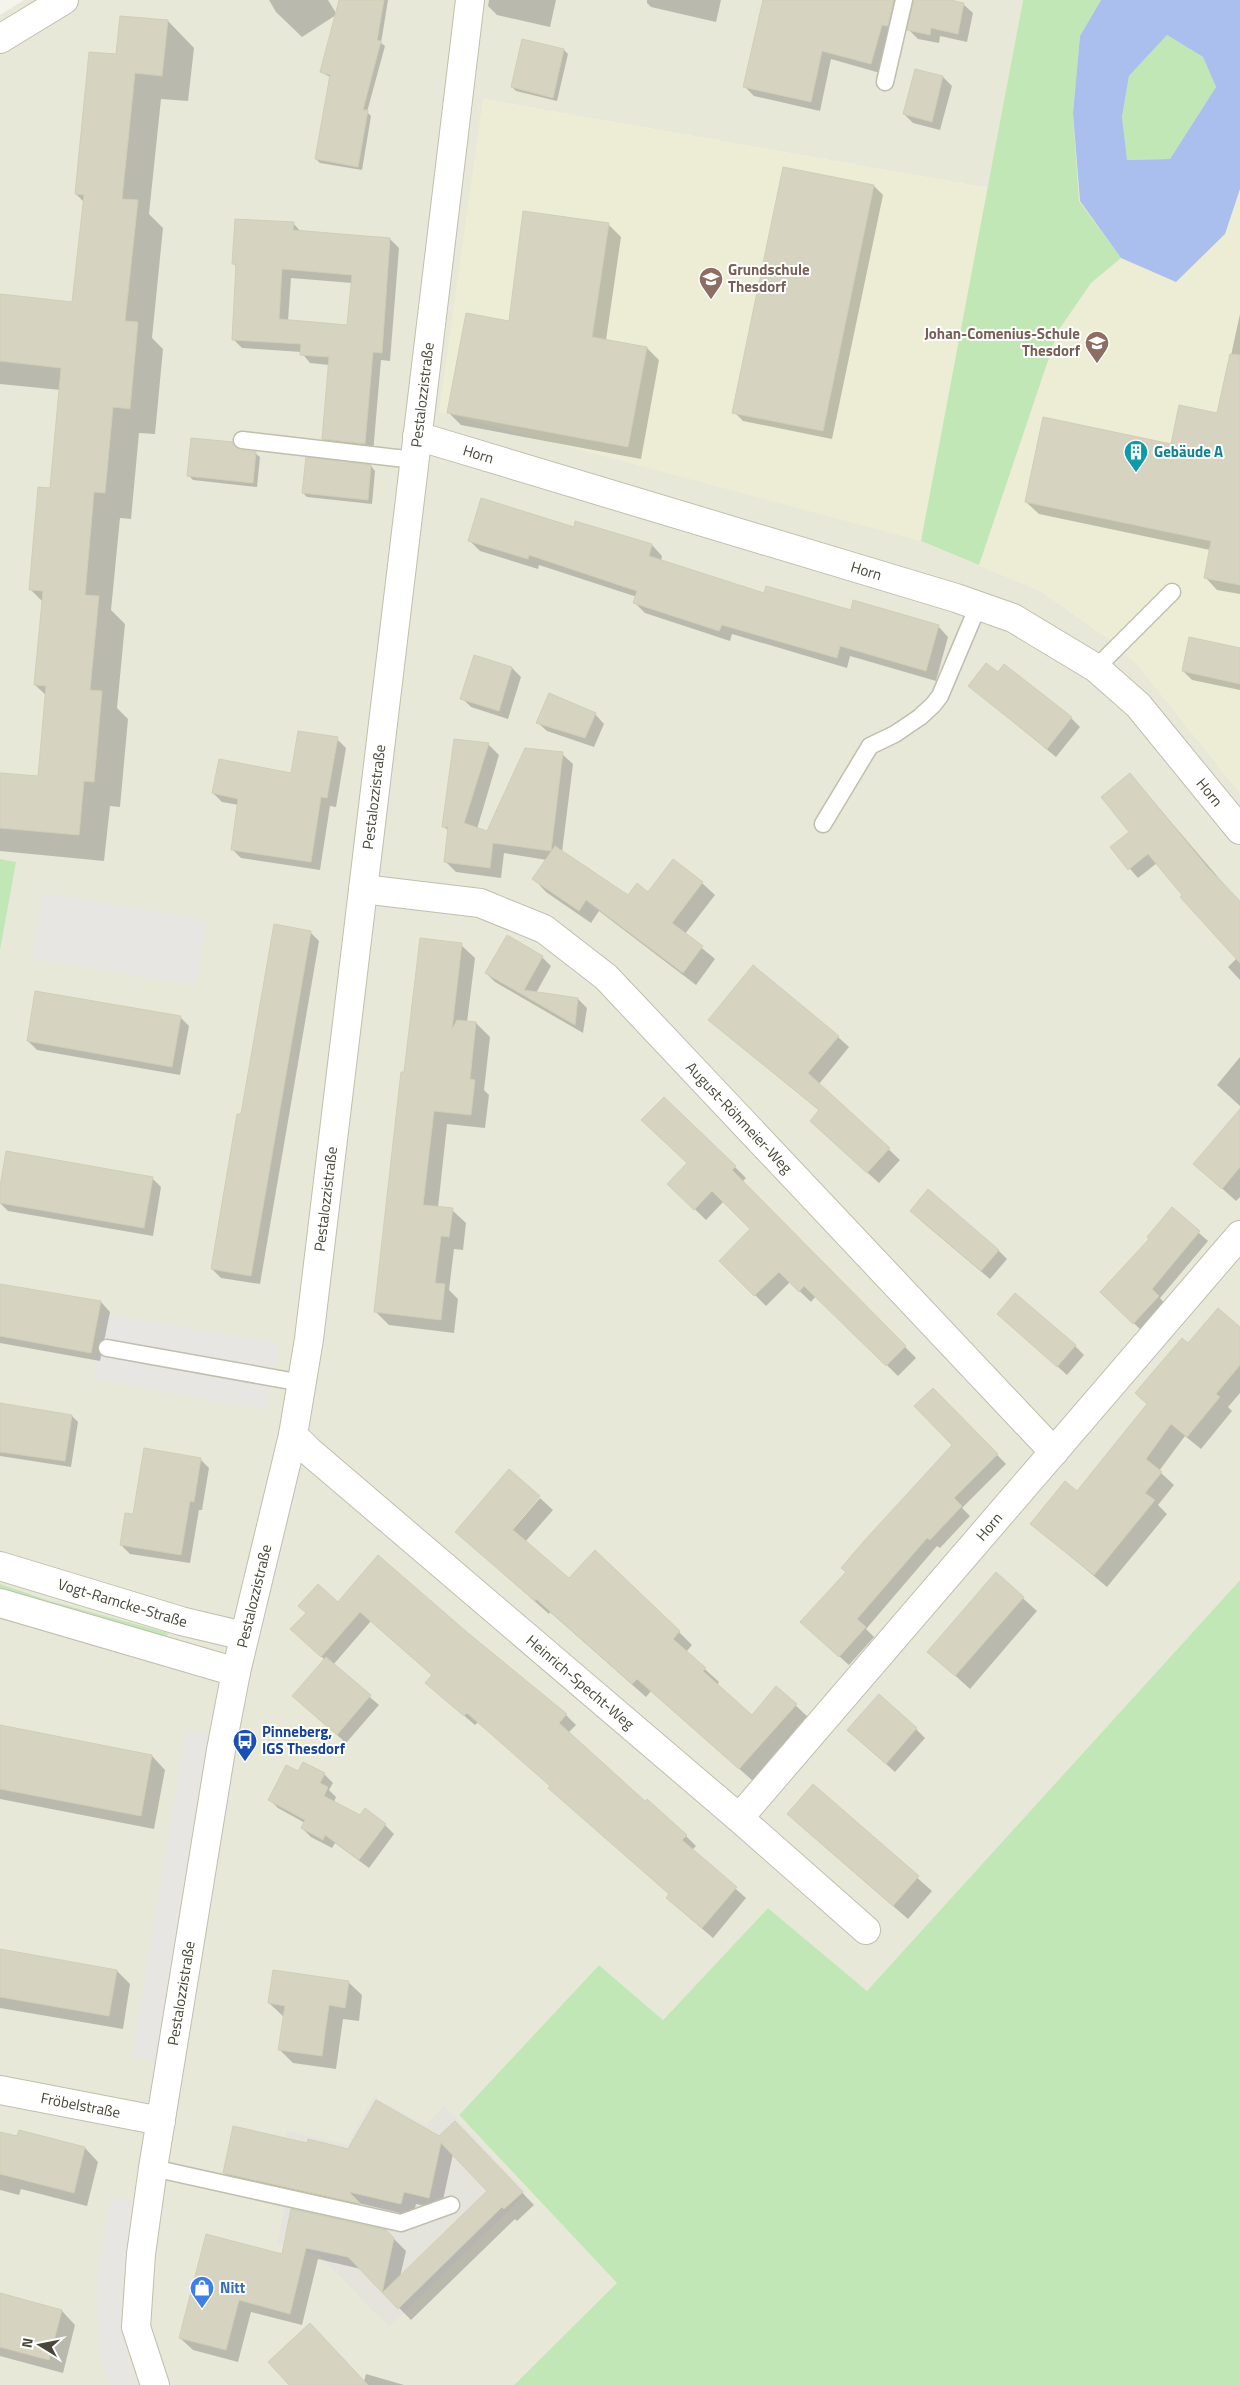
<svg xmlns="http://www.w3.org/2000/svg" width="1240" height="2385" font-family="'Titillium Web',sans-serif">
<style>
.residential{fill:#e8e8d9}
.industrial{fill:#e4e3dc}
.education{fill:#ededd5}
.green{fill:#c2e7b6}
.parking{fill:#e7e6e2}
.water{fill:#aabfee;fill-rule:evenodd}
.shadow{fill:#0003;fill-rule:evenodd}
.building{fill:#d6d4c0;stroke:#d0ceb4;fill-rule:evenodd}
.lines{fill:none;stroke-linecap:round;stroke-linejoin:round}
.lane-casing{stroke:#c0bfad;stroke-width:19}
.street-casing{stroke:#c0bfad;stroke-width:30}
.lane{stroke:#fff;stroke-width:16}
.street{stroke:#fff;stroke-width:28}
.labels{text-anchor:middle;stroke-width:4;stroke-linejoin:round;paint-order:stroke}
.education-label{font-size:15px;font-weight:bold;fill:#785e54;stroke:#fff;text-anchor:start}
.street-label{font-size:15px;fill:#494739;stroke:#fff}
.culture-label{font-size:15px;font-weight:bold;fill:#0d838f;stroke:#fff;text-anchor:start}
.transit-label{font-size:15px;font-weight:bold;fill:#164399;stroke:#fff;text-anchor:start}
.shop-label{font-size:15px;font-weight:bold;fill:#366cbe;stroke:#fff;text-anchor:start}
</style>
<rect width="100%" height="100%" fill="#f5f4eb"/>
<polygon class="residential" points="24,0 1023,0 988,188 483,99 921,541 1041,591 1109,639 1139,666 1240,793 1240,1580 867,1992 768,1908 663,2020 599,1965 459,2115 618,2283 514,2385 0,2385 0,15"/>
<polygon class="industrial" points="374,2097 426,2125 444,2106 527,2193 389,2327 319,2255 277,2244 290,2185 276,2181 287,2131 347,2145"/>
<polygon class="education" points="1023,0 1240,0 1240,793 1139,666 1109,639 1041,591 921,541 439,412 483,99 988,188"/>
<g class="green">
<polygon points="1023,0 1101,0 1080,36 1073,113 1079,201 1121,258 1091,283 1058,331 979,565 921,541"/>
<polygon points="1167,35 1203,57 1216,87 1170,159 1126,160 1122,117 1129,76"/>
<polygon points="0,859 16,862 0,950"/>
<polygon points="1240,1580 1240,2385 514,2385 617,2283 459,2115 599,1965 663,2020 768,1908 867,1991"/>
<polygon points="0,1584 50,1601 168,1633 166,1638 86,1617 0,1590"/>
</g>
<g class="parking">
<polygon points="43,893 207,920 196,985 32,958"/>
<polygon points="105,1314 279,1344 267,1410 93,1379"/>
<polygon points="186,1730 209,1734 190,1841 157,2062 132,2058"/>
<polygon points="111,2197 137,2202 122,2287 124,2327 130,2370 136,2385 110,2385 100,2354 96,2287"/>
</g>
<path class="water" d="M1101 0H1240V189L1225 234 1176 282 1121 258 1080 201 1073 113 1080 36ZM1167 35 1203 57 1216 87 1170 159 1127 160 1122 117 1129 76Z"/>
<g class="shadow">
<polygon points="269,0 328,0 336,13 340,0 388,0 381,43 385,46 367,112 371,116 362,170 320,163 316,159 330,77 321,72 336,15 302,37 276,12"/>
<polygon points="489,0 556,0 550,27 497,15 488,6"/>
<polygon points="647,0 721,0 716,22 651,7 647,3"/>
<polygon points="764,0 909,0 880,73 831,59 820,111 754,96 745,87"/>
<polygon points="914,0 954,0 954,2 963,4 973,13 967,42 940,36 939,43 918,39 909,30"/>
<polygon points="168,21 194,48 188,101 161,99 149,214 163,228 152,338 163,349 155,434 139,433 131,519 120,518 111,610 125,624 117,708 128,719 120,807 110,806 104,861 0,851 0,774 39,778 47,696 35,685 43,602 30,589 51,490 61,390 0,384 0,295 74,303 84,202 76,194 117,56"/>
<polygon points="564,50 568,54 557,101 516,91 512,87"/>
<polygon points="916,70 943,77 952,86 940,130 913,123 904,114"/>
<polygon points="784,168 874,186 883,195 832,439 743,421 734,412"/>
<path d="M293 223 301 232 390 239 399 248 390 361 381 360 373 453 333 448 323 439 329 365 310 363 301 352 242 348 233 339 237 267 234 264ZM291 278 352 283 348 326 288 321Z"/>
<polygon points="608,224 621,237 606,340 647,348 659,360 641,459 461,425 449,413 510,322"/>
<polygon points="1240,314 1240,594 1217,590 1205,577 1210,550 1039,514 1026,502 1172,445 1218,415"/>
<polygon points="240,451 255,453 260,457 257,487 193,480 189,476"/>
<polygon points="371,466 375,471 372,504 307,497 303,493"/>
<polygon points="576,523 652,545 662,556 661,561 765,595 938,626 948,637 936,681 850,656 847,668 732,634 730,641 645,613 635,603 637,597 539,565 538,569 480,551 469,540 574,528"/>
<polygon points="1240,649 1240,690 1192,680 1183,671"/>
<polygon points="475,656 512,668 521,677 508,719 471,707 462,698"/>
<polygon points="998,673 1071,718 1080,727 1056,757 970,686"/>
<polygon points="550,694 595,714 604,724 594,747 547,731 537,722"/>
<polygon points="337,739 346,748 336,807 330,806 320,870 241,858 232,849 239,805 222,802 213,793 292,774"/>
<polygon points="488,744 499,755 477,829 488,833 562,754 573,764 562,852 628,897 702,883 715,895 685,934 715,959 696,985 599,911 591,923 546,892 534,879 547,860 504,853 501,878 456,872 445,861 449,831 443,826"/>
<polygon points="1130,774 1240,903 1240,980 1228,967 1237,958 1157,863 1138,878 1111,847 1131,832"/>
<polygon points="310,932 319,941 260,1284 221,1278 212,1269 242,1116"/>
<polygon points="461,945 475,958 467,1022 476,1023 490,1037 484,1090 489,1095 485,1128 447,1124 438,1208 452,1210 466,1223 463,1250 454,1249 449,1290 458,1299 454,1333 389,1325 375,1311 405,1073"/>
<polygon points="542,957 551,966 536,993 578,999 587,1008 583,1033 495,982 486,973"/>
<polygon points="180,1017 189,1026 180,1075 37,1050 28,1041"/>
<polygon points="721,1030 838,1037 849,1047 819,1084 900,1160 879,1183 822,1132 820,1111"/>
<polygon points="1240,1057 1240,1106 1217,1085"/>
<polygon points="1240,1111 1240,1197 1236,1201 1195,1164"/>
<polygon points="735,1167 746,1178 742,1182 916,1358 898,1376 816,1296 811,1302 790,1282 766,1306 721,1261 752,1229 724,1201 706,1220 669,1184"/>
<polygon points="152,1178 161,1187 153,1236 8,1211 0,1203 0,1194"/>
<polygon points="1172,1209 1208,1241 1160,1298 1167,1306 1143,1332 1111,1301"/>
<polygon points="920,1220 998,1250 1007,1259 990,1279"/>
<polygon points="0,1285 101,1302 110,1312 100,1361 0,1343"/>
<polygon points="999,1314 1075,1346 1084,1355 1067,1375"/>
<polygon points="1240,1329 1240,1393 1228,1407 1232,1411 1201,1449 1185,1436 1159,1471 1174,1485 1158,1505 1167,1514 1107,1587 1032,1524 1077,1493 1148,1405 1188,1345"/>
<polygon points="933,1389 1006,1464 962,1508 970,1516 940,1548 937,1546 866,1629 874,1637 849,1665 811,1631 848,1573 954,1445"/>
<polygon points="0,1404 72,1416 78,1422 71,1467 0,1456"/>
<polygon points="200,1459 209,1468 202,1510 199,1510 190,1563 130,1554 121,1545 134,1515"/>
<polygon points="540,1498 553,1510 525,1542 569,1580 679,1632 692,1645 686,1652 719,1682 717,1685 752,1716 777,1688 809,1718 753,1781 651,1691 646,1697 550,1612 549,1614 456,1532 509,1534"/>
<polygon points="996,1574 1037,1611 970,1689 929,1652"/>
<polygon points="338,1603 467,1633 566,1715 576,1725 568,1733 645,1803 686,1836 696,1846 692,1850 746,1898 713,1938 678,1908 670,1894 551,1786 478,1722 475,1725 437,1693 433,1675 371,1621 333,1665 379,1705 346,1743 293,1696 325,1660 302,1639"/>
<polygon points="0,1727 152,1756 165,1770 154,1829 0,1799"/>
<polygon points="916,1729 925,1738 895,1772 848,1730"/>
<polygon points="298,1773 324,1774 333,1783 329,1790 336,1797 334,1802 361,1817 385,1825 394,1834 369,1868 335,1843 332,1848 311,1837 302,1828 305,1823 278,1808 269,1799"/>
<polygon points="813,1785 932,1891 908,1919 802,1827"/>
<polygon points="0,1950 117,1971 130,1984 123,2029 0,2008"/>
<polygon points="348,1982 362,1995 359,2021 343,2019 336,2069 293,2063 280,2050 284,2017 269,2003"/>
<polygon points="0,2133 85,2148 98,2162 87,2206 21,2189 19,2195 0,2190"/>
<polygon points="467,2135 534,2205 517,2221 515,2219 411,2320 361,2269 318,2259 302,2325 251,2312 238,2362 193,2350 180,2338 282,2255 292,2210 386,2231 406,2251 400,2277 488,2191 453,2154 441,2209 416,2204 413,2216 358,2203 370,2215 237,2185 225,2173 308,2145 349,2150"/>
<polygon points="0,2295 62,2311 75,2325 63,2373 0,2356"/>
<polygon points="366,2374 404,2385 363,2385"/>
</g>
<g class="building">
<polygon points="339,0 384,0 377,40 381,41 363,110 368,110 358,167 315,159 330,75 320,72"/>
<polygon points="763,0 894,0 888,26 882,25 871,64 822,51 811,102 743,87"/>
<polygon points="914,0 950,0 964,3 958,34 931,28 930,35 907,30"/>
<polygon points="120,16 168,20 162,76 135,73 122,199 138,200 125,321 138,322 130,409 113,407 105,493 94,492 85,595 99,596 90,690 102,691 94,782 84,781 79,835 0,828 0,773 38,776 46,686 34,685 43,591 29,590 38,487 50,488 61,368 0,361 0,294 72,302 84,195 75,194 89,52 116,54"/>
<polygon points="522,39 564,49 553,98 511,87"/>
<polygon points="915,69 943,76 932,122 903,114"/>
<polygon points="783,167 874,185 823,431 732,413"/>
<polygon points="523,211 609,223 592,337 647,347 628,447 447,413 466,313 509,321"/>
<path d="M235 219 294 222 293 230 390 238 382 353 373 352 365 444 322 439 329 357 300 355 301 344 232 340 236 264H232ZM282 269 352 275 347 325 279 319Z"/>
<polygon points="1230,354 1240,355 1240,585 1204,578 1211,541 1025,502 1043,417 1171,444 1179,405 1217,413"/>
<polygon points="191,438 233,442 240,450 256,452 253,483 187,476"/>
<polygon points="306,457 371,465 368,500 302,493"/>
<polygon points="481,498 574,527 575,521 652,544 649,556 764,593 766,586 851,610 853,600 939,625 926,671 840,646 837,658 722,625 719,631 633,603 637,591 529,555 528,559 468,541"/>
<polygon points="1189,637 1240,648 1240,684 1182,671"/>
<polygon points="474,655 512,667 499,711 460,699"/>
<polygon points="986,663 998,672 1004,664 1072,717 1047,749 968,686"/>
<polygon points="549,693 596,713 585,738 536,723"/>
<polygon points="298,731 338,737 327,798 321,797 311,862 231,850 238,799 212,793 219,759 291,773"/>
<polygon points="454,739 489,743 464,823 487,831 525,748 563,752 551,851 493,843 490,868 444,862 448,827 442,827"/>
<polygon points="1130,773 1209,869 1240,901 1240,963 1180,897 1182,895 1148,854 1128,870 1110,847 1129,832 1101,797"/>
<polygon points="555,846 628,895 637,883 648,892 673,859 703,882 672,923 703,946 683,973 586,900 579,911 532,879"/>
<polygon points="274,924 311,931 251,1276 211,1269 237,1114 241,1114"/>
<polygon points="507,935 543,956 524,990 578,998 575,1025 485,973"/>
<polygon points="420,938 462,943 452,1029 457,1020 476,1022 470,1079 475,1080 471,1115 434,1111 423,1205 453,1208 449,1237 441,1236 435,1283 445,1284 441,1320 374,1312 401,1072 404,1072"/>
<polygon points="753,965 839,1036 808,1073 890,1148 867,1173 810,1121 819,1110 708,1020"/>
<polygon points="35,991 181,1016 172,1067 27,1041"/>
<polygon points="664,1097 736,1166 732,1170 906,1346 886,1366 804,1286 799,1292 779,1272 754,1296 719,1261 750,1229 712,1191 694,1210 667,1184 687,1163 641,1120"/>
<polygon points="1240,1109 1240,1167 1222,1189 1193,1164"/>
<polygon points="6,1151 153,1177 144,1228 0,1203 0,1187"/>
<polygon points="928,1189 999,1250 981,1271 910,1211"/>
<polygon points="1172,1207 1200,1231 1152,1289 1159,1296 1133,1324 1100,1292 1149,1239 1147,1237"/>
<polygon points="0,1284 101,1301 91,1353 0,1336"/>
<polygon points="1015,1293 1076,1345 1057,1367 997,1314"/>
<polygon points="1218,1308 1240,1327 1240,1365 1216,1394 1220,1397 1187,1437 1171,1424 1146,1459 1162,1472 1145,1493 1155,1500 1094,1575 1030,1524 1065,1481 1077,1491 1147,1404 1135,1393 1182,1338 1188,1343"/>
<polygon points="933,1388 998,1454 954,1498 962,1506 930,1540 927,1538 857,1619 866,1627 839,1657 800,1622 846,1572 841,1568 864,1541 952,1445 914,1406"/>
<polygon points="0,1403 72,1415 65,1461 0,1452"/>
<polygon points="144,1448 201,1458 194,1502 190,1501 181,1555 120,1545 125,1513 133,1514"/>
<polygon points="509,1469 540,1496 512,1529 569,1578 595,1550 680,1631 673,1639 706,1668 703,1671 752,1715 776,1686 797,1704 739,1769 637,1679 632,1684 536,1599 535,1601 455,1532"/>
<polygon points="378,1555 468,1633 567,1714 559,1723 645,1801 647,1799 687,1835 682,1840 737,1887 702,1928 666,1898 669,1894 548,1788 550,1786 467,1713 464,1716 425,1683 432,1675 360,1612 321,1657 290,1629 306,1613 298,1606 318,1584 338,1602"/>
<polygon points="996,1572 1024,1597 955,1676 927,1652"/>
<polygon points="326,1657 371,1695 337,1735 292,1696"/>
<polygon points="879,1694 917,1728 886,1764 847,1730"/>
<polygon points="0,1725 152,1755 141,1816 0,1789"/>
<polygon points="303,1762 325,1773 320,1783 328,1787 324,1796 360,1815 365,1808 386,1824 359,1860 325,1835 323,1840 301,1828 305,1820 268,1800 286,1765 298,1771"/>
<polygon points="813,1784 919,1876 893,1906 787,1814"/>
<polygon points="0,1949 117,1970 109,2016 0,1997"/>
<polygon points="273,1970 349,1981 345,2008 329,2005 322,2056 278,2050 285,2006 268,2003"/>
<polygon points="376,2100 439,2136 455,2121 523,2192 504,2209 502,2207 398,2309 348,2257 306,2248 290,2314 239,2300 226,2350 179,2338 206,2234 282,2254 291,2209 386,2230 394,2238 382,2293 487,2191 441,2143 429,2198 404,2192 401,2204 349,2192 361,2204 223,2173 233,2126 307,2143 308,2139 348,2149"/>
<polygon points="19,2130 85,2147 74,2193 0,2174 0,2132 17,2136"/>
<polygon points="0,2293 62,2310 49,2360 0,2347"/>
<polygon points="310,2323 368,2385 289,2385 268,2362"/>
</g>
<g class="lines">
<defs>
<g id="lane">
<polyline points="885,82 904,0"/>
<polyline points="242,440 414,460"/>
<polyline points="1096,668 1172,592"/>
<polyline points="823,824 870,746 895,734 920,717 933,705 940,696 978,606"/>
<polyline points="107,1348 302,1383"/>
<polyline points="153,2168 401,2223 451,2205"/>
</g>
<g id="street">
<polyline points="0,39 64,0"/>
<path id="s1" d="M417 436 956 598 1013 618 1096 668 1138 705 1240 830"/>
<path id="s2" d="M363 889 480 903 544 929 606 977 1054 1452"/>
<path id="s3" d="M293 1435 310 1452 739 1818 866 1930"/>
<path id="s4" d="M0 1566 181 1621 244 1636"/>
<polyline points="0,1603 236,1672"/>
<path id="s5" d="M739 1818 1240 1235"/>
<path id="s6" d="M0 2090 161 2121"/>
<path id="s7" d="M155 2385 136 2327 141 2254 153 2168 221 1750 236 1672 293 1435 309 1339 470 0"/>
</g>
</defs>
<use href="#lane" class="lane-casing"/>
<use href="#street" class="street-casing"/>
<use href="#lane" class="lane"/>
<use href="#street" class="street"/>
</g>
<defs>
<symbol id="school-pin" viewBox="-11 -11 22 30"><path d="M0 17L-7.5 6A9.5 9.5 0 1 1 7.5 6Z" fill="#8d6e63" stroke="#fff"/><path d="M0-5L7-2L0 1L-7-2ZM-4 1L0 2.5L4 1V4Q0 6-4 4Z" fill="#fff"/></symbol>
<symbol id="building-pin" viewBox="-11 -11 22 30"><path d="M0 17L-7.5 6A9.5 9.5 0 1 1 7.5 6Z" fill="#0f9aa8" stroke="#fff"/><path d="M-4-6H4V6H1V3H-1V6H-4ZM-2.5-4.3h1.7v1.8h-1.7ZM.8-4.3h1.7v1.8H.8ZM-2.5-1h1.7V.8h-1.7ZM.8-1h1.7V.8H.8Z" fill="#fff"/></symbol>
<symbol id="bus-pin" viewBox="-11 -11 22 30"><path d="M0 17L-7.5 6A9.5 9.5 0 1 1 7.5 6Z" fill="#1a4fb4" stroke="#fff"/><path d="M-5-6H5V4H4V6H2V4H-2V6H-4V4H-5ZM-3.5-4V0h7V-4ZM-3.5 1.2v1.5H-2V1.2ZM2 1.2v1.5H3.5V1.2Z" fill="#fff"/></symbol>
<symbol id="shop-pin" viewBox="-11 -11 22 30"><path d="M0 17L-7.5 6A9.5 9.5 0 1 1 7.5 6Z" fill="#3f7fe0" stroke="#fff"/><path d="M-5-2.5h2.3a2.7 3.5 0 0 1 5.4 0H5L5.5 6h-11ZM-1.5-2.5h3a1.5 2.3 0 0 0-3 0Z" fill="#fff"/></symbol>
</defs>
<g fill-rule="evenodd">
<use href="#school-pin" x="697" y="265" width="28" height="38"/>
<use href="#school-pin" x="1083" y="329" width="28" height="38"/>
<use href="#building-pin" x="1122" y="438" width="28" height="38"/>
<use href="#bus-pin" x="231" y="1727" width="28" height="38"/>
<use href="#shop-pin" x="188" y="2274" width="28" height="38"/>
</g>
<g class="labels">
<g class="education-label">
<text x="728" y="275">Grundschule<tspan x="728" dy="17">Thesdorf</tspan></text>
<text x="1080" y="339" text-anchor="end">Johan-Comenius-Schule<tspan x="1080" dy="17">Thesdorf</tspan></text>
</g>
<g class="street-label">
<text dy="5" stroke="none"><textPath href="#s7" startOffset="2016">Pestalozzistraße</textPath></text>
<text dy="5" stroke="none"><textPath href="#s1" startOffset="64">Horn</textPath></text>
<text dy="5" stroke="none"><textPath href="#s1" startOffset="469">Horn</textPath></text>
<text dy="5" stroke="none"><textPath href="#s1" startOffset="889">Horn</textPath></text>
<text dy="5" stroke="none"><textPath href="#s7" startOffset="1611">Pestalozzistraße</textPath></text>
<text dy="5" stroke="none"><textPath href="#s2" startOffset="459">August-Röhmeier-Weg</textPath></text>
<text dy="5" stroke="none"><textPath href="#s7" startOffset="1206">Pestalozzistraße</textPath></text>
<text dy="5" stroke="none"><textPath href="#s5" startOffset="384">Horn</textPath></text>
<text dy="5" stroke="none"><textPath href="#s7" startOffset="802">Pestalozzistraße</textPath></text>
<text dy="5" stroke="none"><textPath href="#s4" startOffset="128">Vogt-Ramcke-Straße</textPath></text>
<text dy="5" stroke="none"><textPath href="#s3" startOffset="379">Heinrich-Specht-Weg</textPath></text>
<text dy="5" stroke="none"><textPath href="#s7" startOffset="398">Pestalozzistraße</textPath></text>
<text dy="5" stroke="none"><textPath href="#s6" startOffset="82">Fröbelstraße</textPath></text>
</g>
<g class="culture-label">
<text x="1154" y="457">Gebäude A</text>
</g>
<g class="transit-label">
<text x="262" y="1737">Pinneberg,<tspan x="262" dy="17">IGS Thesdorf</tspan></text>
</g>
<g class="shop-label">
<text x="220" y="2293">Nitt</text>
</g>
</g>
<g transform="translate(40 2345) rotate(280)" stroke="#ffffff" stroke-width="4" paint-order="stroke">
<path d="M0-4L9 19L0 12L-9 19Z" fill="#494739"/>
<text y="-8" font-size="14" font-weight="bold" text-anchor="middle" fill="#494739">N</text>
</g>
</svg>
